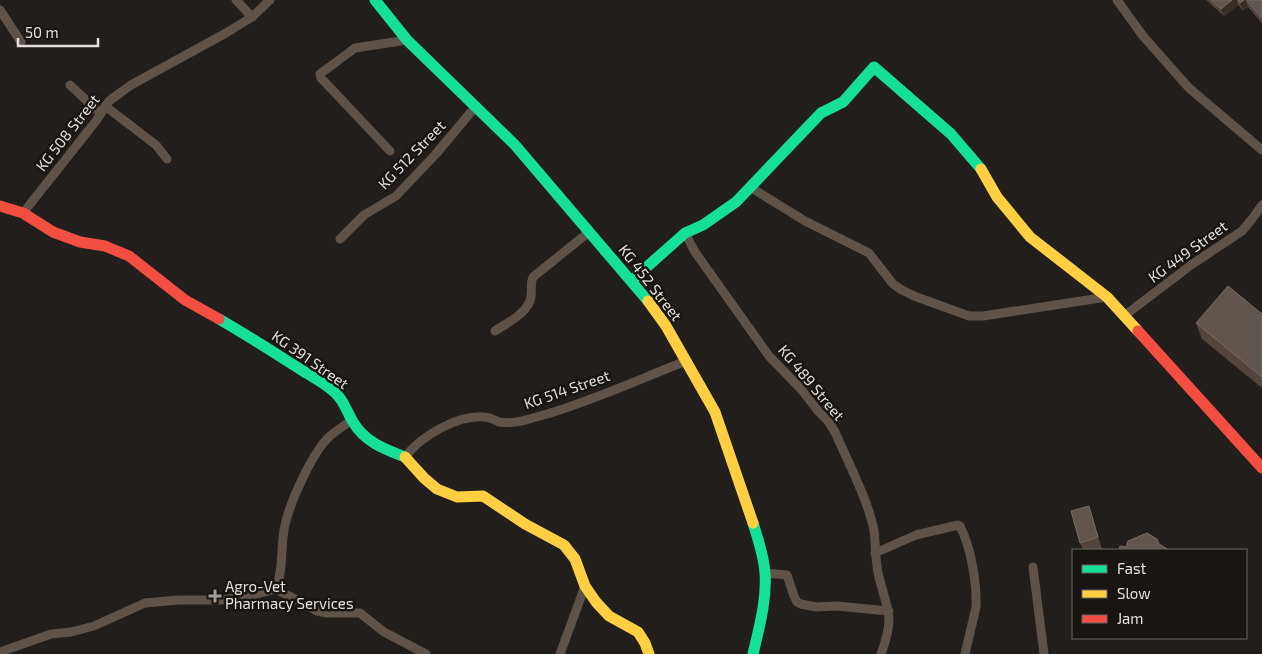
<svg xmlns="http://www.w3.org/2000/svg" width="1262" height="654" font-family="'Exo 2',sans-serif">
<style>
.lines{fill:none;stroke-linecap:round;stroke-linejoin:round}
.street{stroke:#5f5248;stroke-width:9}
.fast{stroke:#16e098;stroke-width:11}
.slow{stroke:#ffcf43;stroke-width:11}
.jam{stroke:#f24e42;stroke-width:11}
.wall{fill:#53453b}
.shaded-wall{fill:#382e27}
.building{fill:#62554d;stroke:#766b63}
.poi-dot{fill:#9f9c99;stroke:#191511;stroke-width:2}
.labels{text-anchor:middle;stroke-width:5;stroke-linejoin:round;paint-order:stroke}
.street-label{font-size:15px;fill:#e3e0dd;stroke:#191511}
.poi-label{font-size:15px;fill:#e3e0dd;stroke:#191511;text-anchor:start}
</style>
<rect width="100%" height="100%" fill="#211e1b"/>
<g class="lines">
<g class="street">
<polyline points="236,0 252,17"/>
<polyline points="1117,0 1143,36 1189,88 1262,150"/>
<polyline points="0,10 21,42"/>
<polyline points="70,85 100,113"/>
<polyline points="105,106 156,145 167,159"/>
<polyline points="390,151 321,78 320,74 355,48 407,40"/>
<polyline points="750,187 805,221 869,253 893,284 902,290 914,296 969,316 983,316 1107,297"/>
<polyline points="23,213 96,121 109,101 131,85 226,33 252,17 270,0"/>
<path d="M685 233 695 252 769 356 801 389 818 411 828 421 835 432C847 460 869 502 874 531 876 546 875 562 879 577 888 613 895 616 881 654"/>
<polyline points="340,239 364,215 396,196 435,155 476,106"/>
<polyline points="1124,316 1191,265 1242,231 1252,219 1262,205"/>
<path d="M495 331C507 323 530 312 531 296 532 288 530 284 533 277L589 232"/>
<path d="M405 457C421 436 457 415 484 417 490 417 494 420 499 422 514 425 532 418 547 414 594 400 640 379 686 361"/>
<path d="M875 553 916 535 958 525 960 526C971 547 977 584 976 607L965 654"/>
<polyline points="1033,567 1044,654"/>
<polyline points="765,573 787,575 794,596 797,602 801,604 816,607 836,606 889,611"/>
<path d="M276 589C284 569 280 546 285 525 290 502 313 451 330 436 337 430 345 425 352 420"/>
<polyline points="0,652 51,634 71,632 94,626 145,603 178,600 220,600 248,596 276,589 317,611 327,613 360,613 384,632 426,654"/>
<polyline points="560,654 585,586"/>
</g>
<g class="fast">
<polyline points="375,0 407,40 515,145 648,301"/>
<polyline points="631,281 685,233 703,225 736,202 821,113 843,102 874,67 951,134 981,169"/>
<path d="M219 319C247 335 273 352 300 369 311 376 322 382 332 390 343 398 346 410 353 422 365 442 384 449 405 457"/>
<path d="M753 523C758 539 764 556 765 573 767 600 759 628 753 654"/>
</g>
<g class="slow">
<polyline points="981,169 997,197 1030,237 1107,297 1138,331"/>
<polyline points="648,301 666,326 715,412 753,523"/>
<polyline points="405,457 424,478 437,489 457,497 483,496 525,524 564,545 575,559 585,586 596,602 609,616 638,632 645,643 649,654"/>
</g>
<g class="jam">
<polyline points="0,206 23,213 53,232 80,242 105,246 129,256 185,300 219,319"/>
<polyline points="1138,331 1262,468"/>
</g>
</g>
<g class="wall">
<polygon points="1206,0 1262,0 1262,23 1248,7 1243,11 1238,5 1224,16"/>
<polygon points="1262,314 1262,388 1202,339 1196,323"/>
<polygon points="1089,506 1102,549 1098,550 1083,550 1080,543"/>
</g>
<g class="shaded-wall">
<polygon points="1232,0 1237,0 1238,5 1224,16 1221,9"/>
<polygon points="1244,0 1246,0 1248,7 1243,11 1240,3"/>
<polygon points="1089,506 1093,518 1102,549 1098,537"/>
</g>
<g class="building">
<polygon points="1211,0 1232,0 1221,9"/>
<polygon points="1238,0 1244,0 1240,3"/>
<polygon points="1246,0 1262,0 1262,18"/>
<polygon points="1228,286 1262,314 1262,377 1196,323"/>
<polygon points="1089,506 1098,537 1080,543 1071,511"/>
<polygon points="1147,533 1157,539 1159,544 1169,550 1119,550 1120,546 1126,547 1128,541"/>
</g>
<path class="poi-dot" d="M212.5 588.5h5v5h5v5h-5v5h-5v-5h-5v-5h5z"/>
<g class="labels">
<g class="street-label">
<text transform="translate(68 133) rotate(-52)" y="5">KG 508 Street</text>
<text transform="translate(412 155) rotate(-46)" y="5">KG 512 Street</text>
<text transform="translate(1188 252) rotate(-36)" y="5">KG 449 Street</text>
<text transform="translate(650 283) rotate(52)" y="5">KG 452 Street</text>
<text transform="translate(310 360) rotate(35)" y="5">KG 391 Street</text>
<text transform="translate(811 383) rotate(50)" y="5">KG 489 Street</text>
<text transform="translate(567 390) rotate(-19)" y="5">KG 514 Street</text>
</g>
<g class="poi-label">
<text x="225" y="592">Agro-Vet<tspan x="225" dy="17">Pharmacy Services</tspan></text>
</g>
</g>
<rect x="1072" y="549" width="175" height="90" fill="#191511" stroke="#6a6663"/>
<rect x="1082" y="565" width="25" height="8" fill="#16e098" stroke="#6a6663"/>
<text x="1117" y="574" font-size="15" fill="#e3e0dd">Fast</text>
<rect x="1082" y="590" width="25" height="8" fill="#ffcf43" stroke="#6a6663"/>
<text x="1117" y="599" font-size="15" fill="#e3e0dd">Slow</text>
<rect x="1082" y="615" width="25" height="8" fill="#f24e42" stroke="#6a6663"/>
<text x="1117" y="624" font-size="15" fill="#e3e0dd">Jam</text>
<path d="M18 38v8h80v-8" fill="none" stroke="#e3e0dd" stroke-width="2.5"/>
<text x="25" y="38" font-size="15" fill="#e3e0dd" stroke="#191511" stroke-width="4" paint-order="stroke">50 m</text>
</svg>
